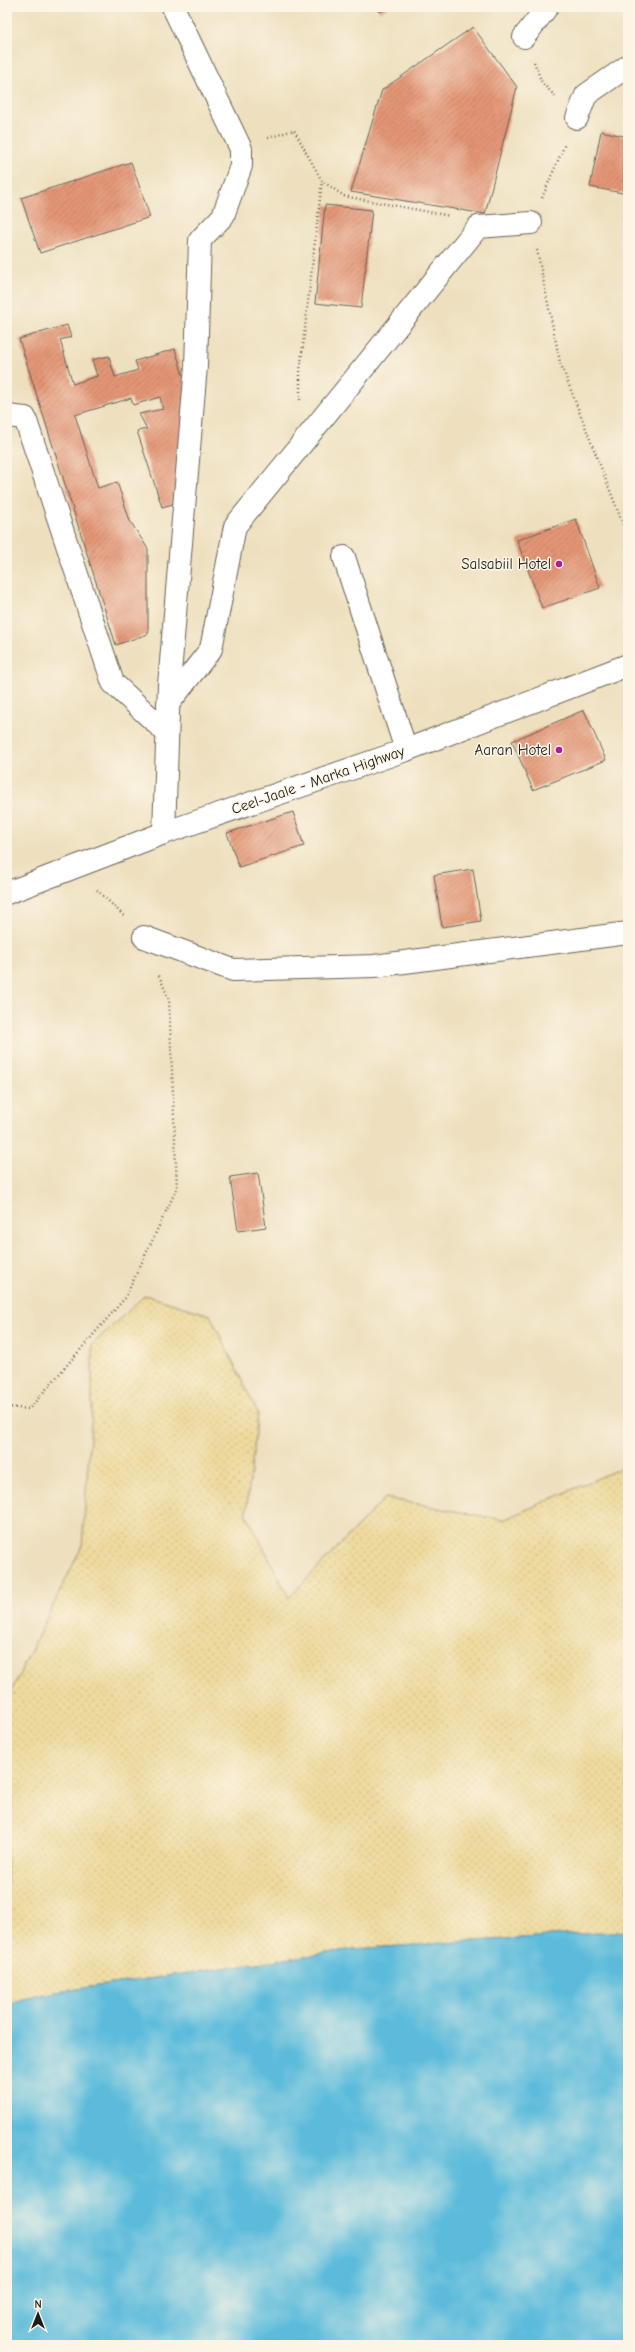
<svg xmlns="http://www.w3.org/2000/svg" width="635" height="2352" font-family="'Comic Neue',sans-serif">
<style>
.sand{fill:url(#sand-dots);stroke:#857b5d}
.water{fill:#5cbbdb;stroke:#3c6c7c}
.building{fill:url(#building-hatch)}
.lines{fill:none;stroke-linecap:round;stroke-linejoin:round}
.street-casing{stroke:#666155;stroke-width:24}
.secondary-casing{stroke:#666155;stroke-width:24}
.path{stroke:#666155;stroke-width:2.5;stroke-dasharray:1 3;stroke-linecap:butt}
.street{stroke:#fff;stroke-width:22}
.secondary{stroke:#fff;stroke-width:22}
.poi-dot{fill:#b5179e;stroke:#fcf5e5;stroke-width:1.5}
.labels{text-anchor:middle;stroke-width:3;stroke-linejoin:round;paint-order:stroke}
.poi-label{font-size:15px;fill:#1c1c1c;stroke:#fcf5e5;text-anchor:end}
.street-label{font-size:15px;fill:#1c1c1c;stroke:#fcf5e5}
</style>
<defs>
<pattern id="sand-dots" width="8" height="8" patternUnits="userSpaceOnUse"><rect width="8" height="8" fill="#eeda9e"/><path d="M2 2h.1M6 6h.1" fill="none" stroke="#ccba88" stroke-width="1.8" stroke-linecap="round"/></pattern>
<pattern id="building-hatch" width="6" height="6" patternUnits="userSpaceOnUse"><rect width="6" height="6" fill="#e49676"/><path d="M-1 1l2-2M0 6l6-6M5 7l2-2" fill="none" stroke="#b87a60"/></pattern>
</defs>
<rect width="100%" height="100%" fill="#fcf5e5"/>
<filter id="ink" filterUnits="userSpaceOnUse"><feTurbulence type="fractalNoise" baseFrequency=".025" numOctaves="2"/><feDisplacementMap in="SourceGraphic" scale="8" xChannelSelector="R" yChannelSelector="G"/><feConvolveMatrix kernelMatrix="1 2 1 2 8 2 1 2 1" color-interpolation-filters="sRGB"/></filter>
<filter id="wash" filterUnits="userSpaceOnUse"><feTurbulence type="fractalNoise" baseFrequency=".012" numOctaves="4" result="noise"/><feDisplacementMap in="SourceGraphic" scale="16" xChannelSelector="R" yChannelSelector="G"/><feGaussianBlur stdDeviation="0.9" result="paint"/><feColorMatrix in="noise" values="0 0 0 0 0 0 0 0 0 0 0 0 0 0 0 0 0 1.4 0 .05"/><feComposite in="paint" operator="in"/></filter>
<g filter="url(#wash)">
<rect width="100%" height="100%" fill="#eee0bf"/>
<polygon class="sand" points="145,1295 210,1315 258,1413 246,1513 289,1598 385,1498 503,1520 628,1465 628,1931 354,1949 50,1993 7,2003 7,1700 82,1546 92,1411 92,1345"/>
<polygon class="water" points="628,1931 628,2345 7,2345 7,2003 50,1993 354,1949"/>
<g id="blocks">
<g class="building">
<polygon points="377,7 389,7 380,12"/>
<polygon points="473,27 517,87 485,214 351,192 382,90"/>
<polygon points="601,131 628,137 628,194 590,187"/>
<polygon points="131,162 150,217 40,253 21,198"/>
<polygon points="325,205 372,210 361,308 315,303"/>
<polygon points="67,325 71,337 60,340 73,384 97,376 92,360 109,356 115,377 138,370 135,361 175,349 191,401 173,504 162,507 137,431 147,429 139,414 163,409 160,397 133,405 131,398 75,415 98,488 117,482 130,521 148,549 148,634 116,645 19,339"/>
<polygon points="576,519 600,588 542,608 517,540"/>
<polygon points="584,710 606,760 533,790 512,741"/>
<polygon points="293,812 304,846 239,867 227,833"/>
<polygon points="473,869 481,921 442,927 434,875"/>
<polygon points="258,1173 266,1227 238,1231 230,1177"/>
</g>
</g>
</g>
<g filter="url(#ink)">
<use href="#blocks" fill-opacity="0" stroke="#666155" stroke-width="1"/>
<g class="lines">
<defs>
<g id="street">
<polyline points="524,37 547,7"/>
<polyline points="577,118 586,95 628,66"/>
<polyline points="7,416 25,418 113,683 167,733"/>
<polyline points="344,557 406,750"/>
<polyline points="168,704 211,649 235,526 478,227 531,223"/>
<polyline points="164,833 169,685 196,366 200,240 223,216 241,166 241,149 173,7"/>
<polyline points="144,937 233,970 374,966 628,933"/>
</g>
<polyline id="secondary" points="7,893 164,833 406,750 628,665"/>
</defs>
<use href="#street" class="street-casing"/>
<use href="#secondary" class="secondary-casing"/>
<g class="path">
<polyline points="505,7 508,12"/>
<polyline points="534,62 542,83 555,96"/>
<polyline points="268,138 294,130 322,181 344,196 450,216"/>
<polyline points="542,198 565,144"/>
<polyline points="537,250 560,362 628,537"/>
<polyline points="300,400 300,371 322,181"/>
<polyline points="97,890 125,917"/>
<polyline points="7,1407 29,1409 125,1298 177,1188 169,1000 158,973"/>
</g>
<use href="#street" class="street"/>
<use href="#secondary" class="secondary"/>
</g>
</g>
<g class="poi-dot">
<circle cx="559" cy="564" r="4"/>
<circle cx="559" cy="750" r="4"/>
</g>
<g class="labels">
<g class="poi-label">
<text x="551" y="569">Salsabiil Hotel</text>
<text x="551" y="755">Aaran Hotel</text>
</g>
<g class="street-label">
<text transform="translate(318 780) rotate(-19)" y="5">Ceel-Jaale - Marka Highway</text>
</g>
</g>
<rect width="635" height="2352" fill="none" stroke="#fcf5e5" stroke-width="24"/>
<g transform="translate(38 2314)" stroke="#fcf5e5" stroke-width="3" paint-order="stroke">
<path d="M0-3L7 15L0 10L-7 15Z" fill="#1c1c1c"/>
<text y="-6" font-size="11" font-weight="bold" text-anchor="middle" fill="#1c1c1c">N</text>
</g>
</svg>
